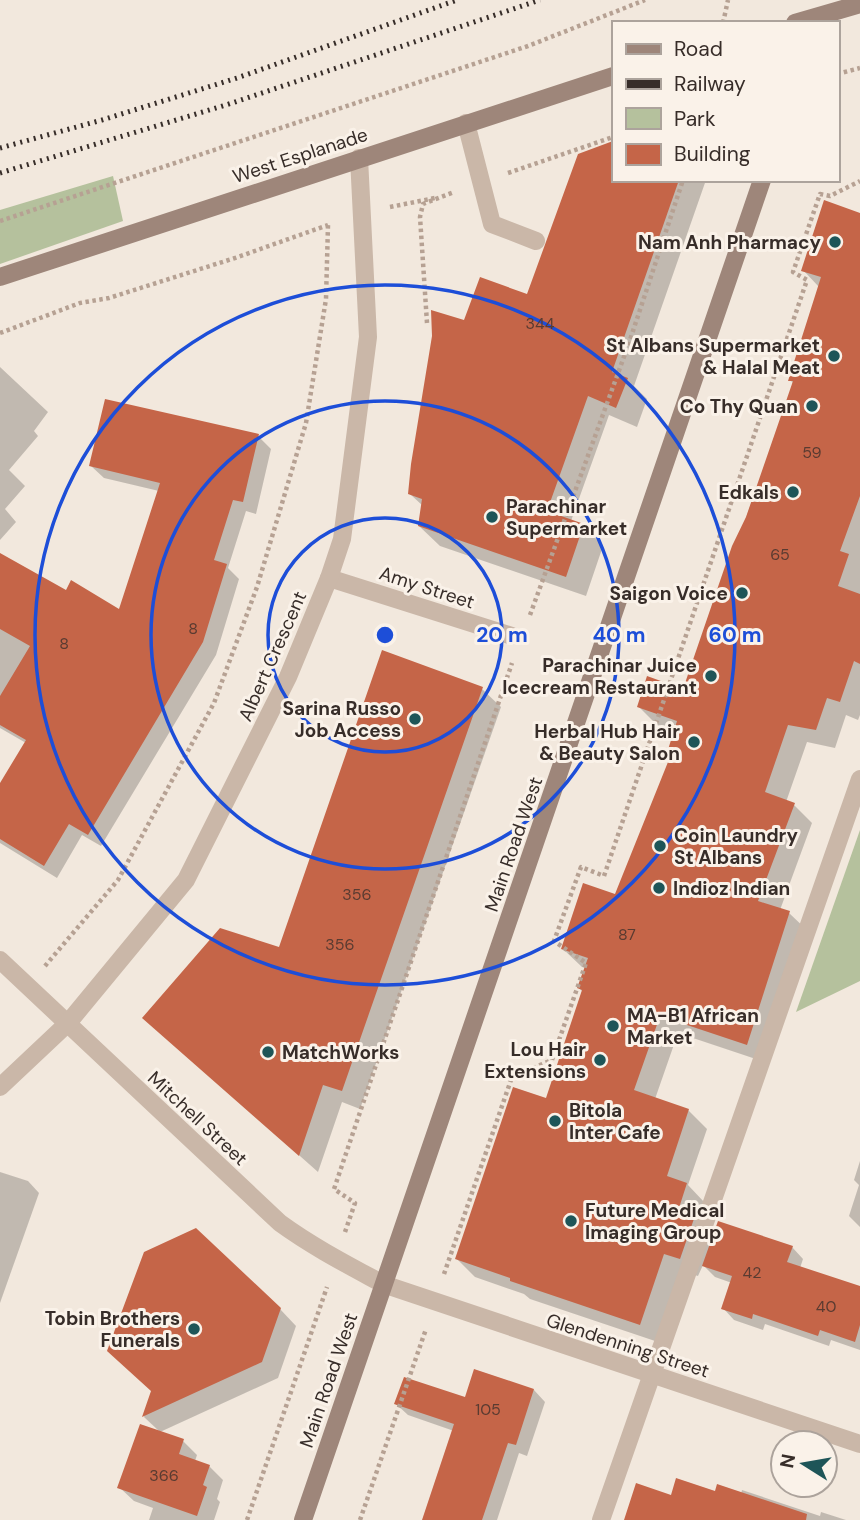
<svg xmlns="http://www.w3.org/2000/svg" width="860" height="1520" font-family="'DM Sans',sans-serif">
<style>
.green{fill:#b5c19d}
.shadow{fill:#0003}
.building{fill:#c56548}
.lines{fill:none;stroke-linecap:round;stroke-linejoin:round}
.path{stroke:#b6a193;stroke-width:4.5;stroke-dasharray:3.5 3.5;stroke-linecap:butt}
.lane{stroke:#cab7a8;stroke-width:18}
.street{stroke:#cab7a8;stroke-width:18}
.secondary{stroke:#9e867a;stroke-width:18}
.rail{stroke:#372d29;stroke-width:5;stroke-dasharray:2 5;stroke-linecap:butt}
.ring{fill:none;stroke:#1d4ed8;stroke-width:3.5}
.poi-dot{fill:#1e5558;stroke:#faf2e9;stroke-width:2.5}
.labels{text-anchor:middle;stroke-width:6;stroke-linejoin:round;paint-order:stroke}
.number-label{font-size:16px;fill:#5a3b31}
.street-label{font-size:19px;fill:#372d29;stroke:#faf2e9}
.poi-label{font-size:19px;font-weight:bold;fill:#372d29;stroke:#faf2e9;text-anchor:end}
.centre{fill:#1d4ed8;stroke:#faf2e9;stroke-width:3.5}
.ring-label{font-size:21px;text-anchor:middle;font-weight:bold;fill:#1d4ed8;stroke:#faf2e9;stroke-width:6;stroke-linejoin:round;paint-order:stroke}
</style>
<rect width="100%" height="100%" fill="#f2e8dd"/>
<g class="green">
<polygon points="113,176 123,221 0,264 0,210"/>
<polygon points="860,830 860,981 796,1012"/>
</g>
<g class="shadow">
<polygon points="613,143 613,180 706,180 634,386 647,399 637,427 609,415 571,521 583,525 603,546 586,596 440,546 419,526 423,506 410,494 465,322 528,296 580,155"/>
<polygon points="860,215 860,715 858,720 846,715 835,748 807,742 786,802 794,805 812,823 780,910 789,913 808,931 765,1062 678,1033 655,1099 688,1110 707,1129 688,1185 705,1203 699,1219 715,1235 792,1247 803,1259 800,1268 860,1288 860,1350 831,1340 829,1346 765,1324 763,1330 734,1320 723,1308 732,1283 715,1277 703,1265 698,1276 682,1271 658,1342 530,1299 524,1294 475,1277 457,1259 547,1100 583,992 579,988 586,968 582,967 563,949 616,896 672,758 676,732 657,725 639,707 684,691 794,384 790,380 819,287 803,270"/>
<polygon points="0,367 48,412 34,431 38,436 9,470 25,486 5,509 16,522 0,540"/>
<polygon points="258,436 271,449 256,514 246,511 228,568 239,579 216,655 101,846 82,835 57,878 0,843 0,786 26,743 0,728 0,562 66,592 120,612 159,491 104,478 91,466"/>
<polygon points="482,689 501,707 360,1109 342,1102 318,1172 144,1018 280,950"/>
<polygon points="860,1161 860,1227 849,1216 859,1185 854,1180"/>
<polygon points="0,1172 28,1181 39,1193 0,1303"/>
<polygon points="280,1309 296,1326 278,1378 160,1432 144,1417 153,1392"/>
<polygon points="534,1390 545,1402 527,1456 519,1453 497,1520 423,1520 454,1431 408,1415 396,1404 466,1400"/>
<polygon points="183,1441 197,1455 195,1461 209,1466 223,1480 217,1499 220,1502 214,1520 149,1520 153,1508 134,1501 119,1487"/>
<polygon points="742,1490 820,1516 821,1512 846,1520 626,1520 672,1497 716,1493 741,1494"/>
</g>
<g class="building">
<polygon points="613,141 613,180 679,180 612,372 628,378 616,408 588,396 547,511 584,524 566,577 418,526 422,499 408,494 411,464 432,336 431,310 464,320 480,277 527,294 578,154"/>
<polygon points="824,200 860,213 860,496 840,551 849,554 838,586 860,594 860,664 854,661 840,702 827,698 816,730 788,725 765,792 795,803 758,901 790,911 747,1045 660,1016 634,1090 689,1109 667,1176 687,1183 679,1208 696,1213 680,1259 664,1254 640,1325 510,1281 510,1278 455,1259 513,1087 546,1098 582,990 577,988 588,958 561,949 583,883 615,894 670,757 666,756 677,721 637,707 647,676 683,689 732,546 746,517 793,381 788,381 821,277 801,271"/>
<polygon points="105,399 259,434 243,502 233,500 214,560 227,564 203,642 88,835 69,824 44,866 0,839 0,783 26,740 0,725 0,696 30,646 0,629 0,553 66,590 71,580 119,609 160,483 89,466"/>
<polygon points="382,650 483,687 342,1091 323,1085 299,1156 142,1018 220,928 279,947"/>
<polygon points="718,1221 793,1246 787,1262 860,1286 860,1325 855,1342 820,1330 818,1336 753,1314 752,1319 721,1309 732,1276 702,1266"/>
<polygon points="196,1228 281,1308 262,1362 142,1417 151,1391 107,1351 144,1252"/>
<polygon points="474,1369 534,1389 516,1445 508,1443 482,1520 422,1520 454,1424 394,1404 404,1377 465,1397"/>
<polygon points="140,1424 184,1439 179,1454 210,1465 203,1485 207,1487 197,1516 117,1488"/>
<polygon points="676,1478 715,1491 717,1484 807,1514 806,1520 624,1520 636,1483 671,1495"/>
</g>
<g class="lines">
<g class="path">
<polyline points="723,23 728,0"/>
<polyline points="837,74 860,68"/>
<polyline points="508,173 613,137"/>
<polyline points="390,207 435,198"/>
<polyline points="0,221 528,46 645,0"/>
<polyline points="427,323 420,217 423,204 454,192"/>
<polyline points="0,333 80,303 109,298 235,258 328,225"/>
<polyline points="530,615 629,343 683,180"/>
<polyline points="45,966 118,880 214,703 257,587 306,423 326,299 328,225"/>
<polyline points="345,1232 355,1203 334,1189 512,663"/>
<polyline points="444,1274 512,1077 552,1060 586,963 554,941 581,867 604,876 807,280 793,272 820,194 830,196 860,181"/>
<polyline points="247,1520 327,1287"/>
<polyline points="360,1520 426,1329"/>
</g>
<g class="lane">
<polyline points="466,123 492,224 536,241"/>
<polyline points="601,1520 860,779"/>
</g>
<g class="street">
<polyline points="329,578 512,636"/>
<path d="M0 960 280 1223C313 1247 348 1265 383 1284L860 1444"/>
<polyline points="0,1087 68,1023 186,880 288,677 329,578 342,539 368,337 359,158"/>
</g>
<g class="secondary">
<polyline points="795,23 860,4"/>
<polyline points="0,277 613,76"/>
<polyline points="303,1520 762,180"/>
</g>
<g class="rail">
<polyline points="0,148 102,120 237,78 457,0"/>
<polyline points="0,173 226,105 540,0"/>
</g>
</g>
<g class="ring">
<circle cx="385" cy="635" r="117"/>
<circle cx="385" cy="635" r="234"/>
<circle cx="385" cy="635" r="350"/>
</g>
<g class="poi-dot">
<circle cx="835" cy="242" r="7"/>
<circle cx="834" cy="356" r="7"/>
<circle cx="812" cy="406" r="7"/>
<circle cx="793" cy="492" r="7"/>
<circle cx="492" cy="517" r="7"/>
<circle cx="742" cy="593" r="7"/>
<circle cx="711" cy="676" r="7"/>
<circle cx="415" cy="719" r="7"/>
<circle cx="694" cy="742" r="7"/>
<circle cx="660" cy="846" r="7"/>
<circle cx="659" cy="888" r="7"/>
<circle cx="613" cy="1026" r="7"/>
<circle cx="268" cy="1052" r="7"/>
<circle cx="600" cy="1060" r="7"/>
<circle cx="555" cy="1121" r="7"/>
<circle cx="571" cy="1221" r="7"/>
<circle cx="194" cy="1329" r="7"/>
</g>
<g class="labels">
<g class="number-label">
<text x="540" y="329">344</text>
<text x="812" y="458">59</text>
<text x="780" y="560">65</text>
<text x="193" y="634">8</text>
<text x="64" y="649">8</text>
<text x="357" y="900">356</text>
<text x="627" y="940">87</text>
<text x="340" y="950">356</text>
<text x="752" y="1278">42</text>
<text x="826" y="1312">40</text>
<text x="488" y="1415">105</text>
<text x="164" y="1481">366</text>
</g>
<g class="street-label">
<text transform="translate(300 155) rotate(-18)" y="7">West Esplanade</text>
<text transform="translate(427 587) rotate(18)" y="7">Amy Street</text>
<text transform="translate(272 656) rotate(-66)" y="7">Albert Crescent</text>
<text transform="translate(513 844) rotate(-71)" y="7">Main Road West</text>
<text transform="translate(198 1118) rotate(43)" y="7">Mitchell Street</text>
<text transform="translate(628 1345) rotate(18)" y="7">Glendenning Street</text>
<text transform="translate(328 1380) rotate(-71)" y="7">Main Road West</text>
</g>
<g class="poi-label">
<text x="821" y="249">Nam Anh Pharmacy</text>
<text x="820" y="352">St Albans Supermarket<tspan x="820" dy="22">&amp; Halal Meat</tspan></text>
<text x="798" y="413">Co Thy Quan</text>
<text x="779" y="499">Edkals</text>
<text x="506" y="513" text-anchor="start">Parachinar<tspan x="506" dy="22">Supermarket</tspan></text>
<text x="728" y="600">Saigon Voice</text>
<text x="697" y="672">Parachinar Juice<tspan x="697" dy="22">Icecream Restaurant</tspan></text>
<text x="401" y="715">Sarina Russo<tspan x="401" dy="22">Job Access</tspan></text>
<text x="680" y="738">Herbal Hub Hair<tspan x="680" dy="22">&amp; Beauty Salon</tspan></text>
<text x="674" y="842" text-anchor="start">Coin Laundry<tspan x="674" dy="22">St Albans</tspan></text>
<text x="673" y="895" text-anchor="start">Indioz Indian</text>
<text x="627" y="1022" text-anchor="start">MA-B1 African<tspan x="627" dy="22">Market</tspan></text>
<text x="586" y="1056">Lou Hair<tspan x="586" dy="22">Extensions</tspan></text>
<text x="282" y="1059" text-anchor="start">MatchWorks</text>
<text x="569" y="1117" text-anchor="start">Bitola<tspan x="569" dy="22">Inter Cafe</tspan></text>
<text x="585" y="1217" text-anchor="start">Future Medical<tspan x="585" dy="22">Imaging Group</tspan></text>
<text x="180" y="1325">Tobin Brothers<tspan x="180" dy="22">Funerals</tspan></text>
</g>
</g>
<circle cx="385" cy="635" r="10" class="centre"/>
<g class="ring-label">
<text x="502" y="642">20 m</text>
<text x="619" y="642">40 m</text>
<text x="735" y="642">60 m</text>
</g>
<rect x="612" y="21" width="228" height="161" fill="#faf2e9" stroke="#aca39c" stroke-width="2"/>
<rect x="626" y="44" width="35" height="10" fill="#9e867a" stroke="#aca39c" stroke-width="2"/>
<text x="674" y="56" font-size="21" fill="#372d29">Road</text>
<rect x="626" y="79" width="35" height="10" fill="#372d29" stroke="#aca39c" stroke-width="2"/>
<text x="674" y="91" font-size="21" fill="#372d29">Railway</text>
<rect x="626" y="108" width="35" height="21" fill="#b5c19d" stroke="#aca39c" stroke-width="2"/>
<text x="674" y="126" font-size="21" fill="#372d29">Park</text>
<rect x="626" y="144" width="35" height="21" fill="#c56548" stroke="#aca39c" stroke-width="2"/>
<text x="674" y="161" font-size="21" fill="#372d29">Building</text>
<g transform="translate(804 1464) rotate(281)"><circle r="33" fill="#faf2e9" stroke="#aca39c" stroke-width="2"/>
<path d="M0-5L12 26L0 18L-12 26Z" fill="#1e5558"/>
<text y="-10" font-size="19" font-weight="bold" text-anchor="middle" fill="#372d29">N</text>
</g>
</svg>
